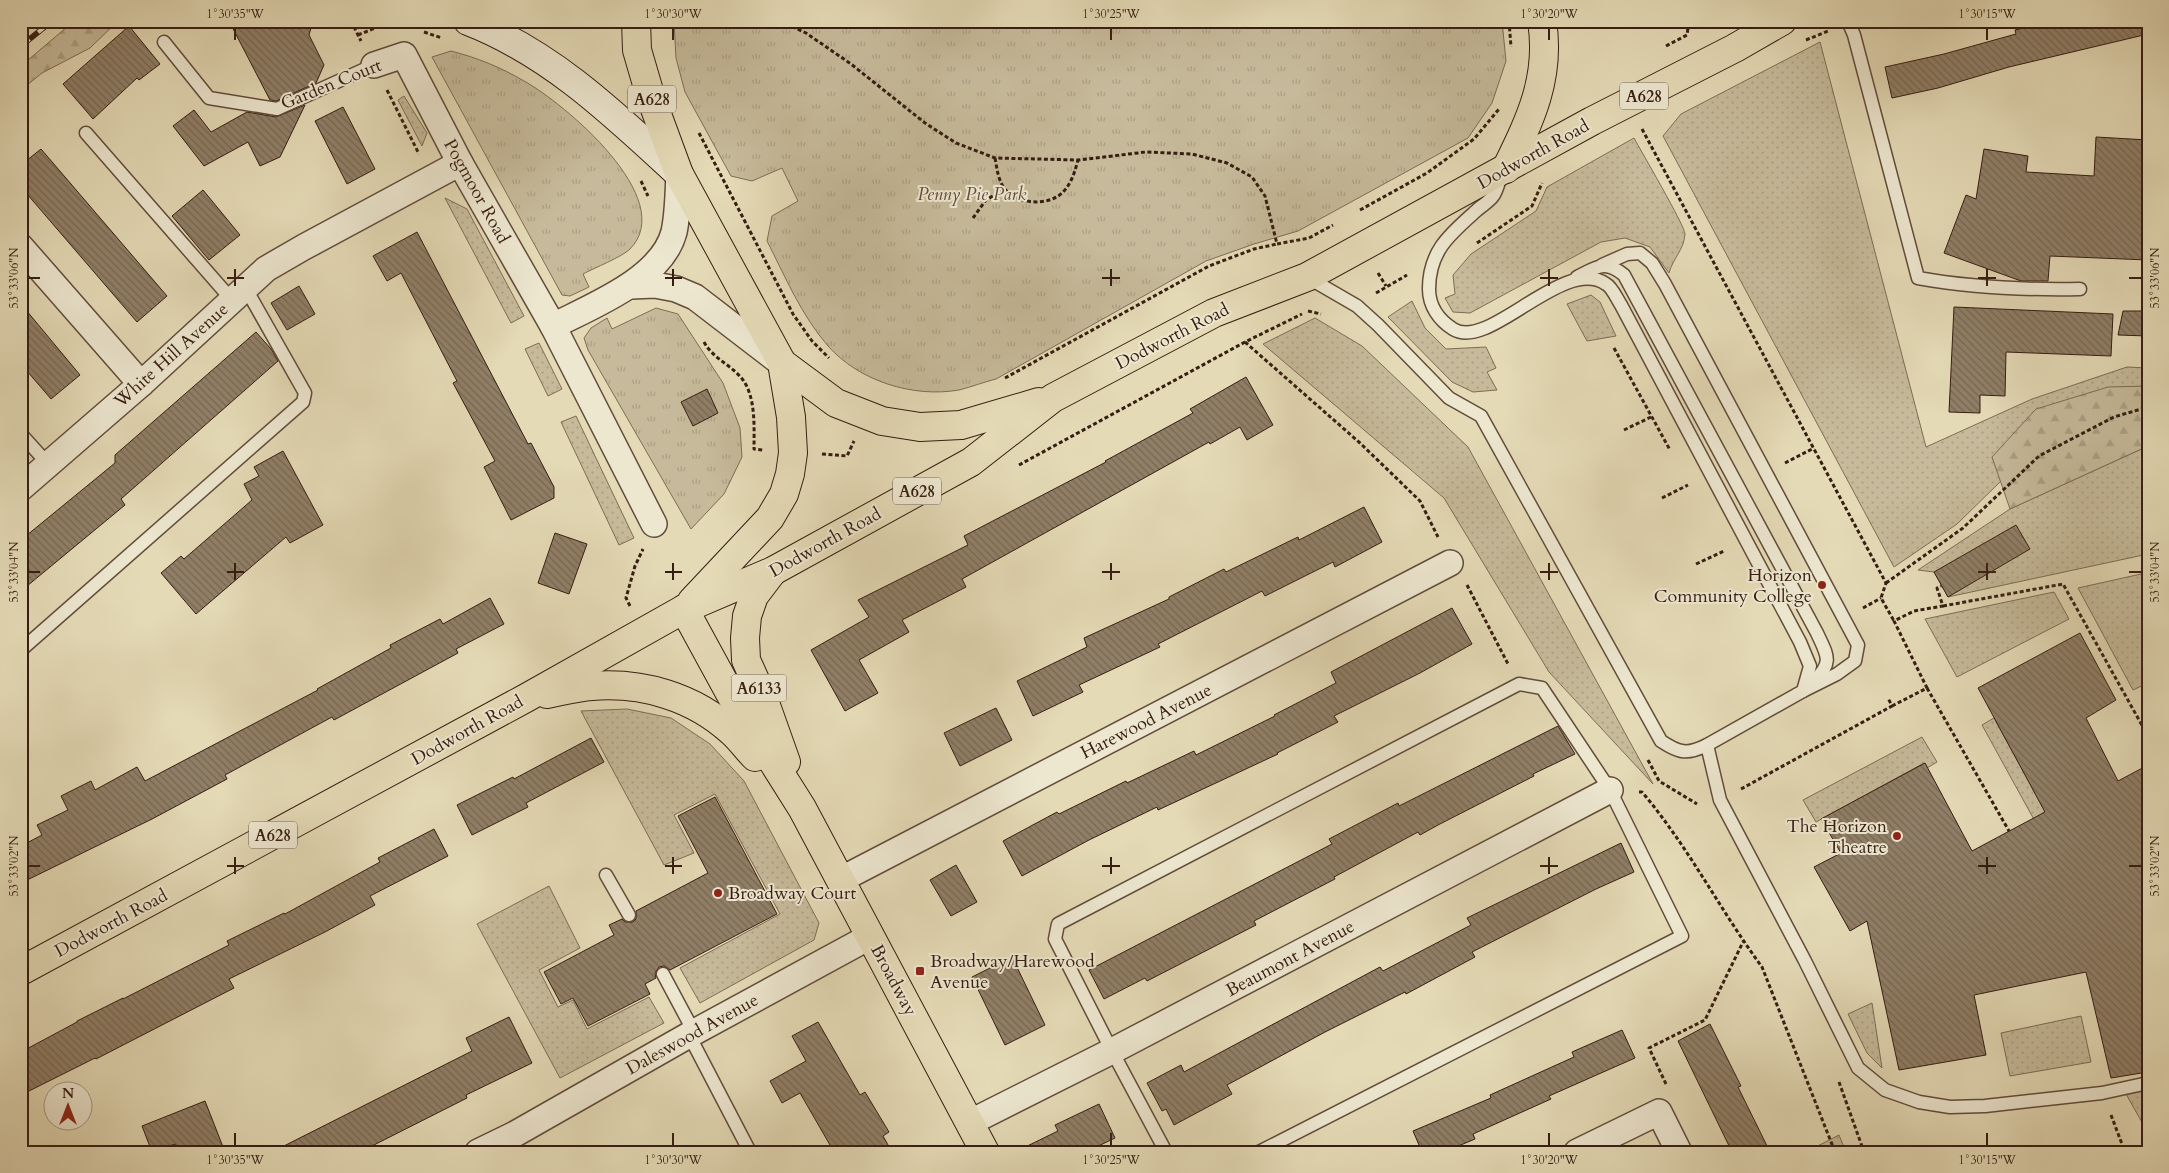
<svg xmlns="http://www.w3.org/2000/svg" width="2169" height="1173" font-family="Cardo,serif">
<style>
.grass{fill:url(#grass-dots);stroke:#7e6c56}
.forest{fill:url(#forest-firs);stroke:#7e6c56}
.park{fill:url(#park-tufts);stroke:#7e6c56}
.building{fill:url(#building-back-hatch);stroke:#361d12}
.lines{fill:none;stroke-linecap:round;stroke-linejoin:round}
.lane-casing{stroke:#624c3b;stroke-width:15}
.street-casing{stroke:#624c3b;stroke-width:28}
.secondary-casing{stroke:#361d12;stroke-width:30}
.highway-casing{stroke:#361d12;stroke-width:30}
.path{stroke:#361d12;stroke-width:3;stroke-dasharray:4 2.5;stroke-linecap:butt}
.lane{stroke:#ede7d0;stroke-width:12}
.street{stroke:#ede7d0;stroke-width:25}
.secondary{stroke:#ede7d0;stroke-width:28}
.highway{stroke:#e4dab6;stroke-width:28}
.rail-casing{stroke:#361d12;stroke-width:5.5}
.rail{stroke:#ede7d0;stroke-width:4;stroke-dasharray:11;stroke-linecap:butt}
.ticks{fill:none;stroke:#361d12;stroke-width:2}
.poi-dot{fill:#8f2418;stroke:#ede7d0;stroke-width:2}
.labels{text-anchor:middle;stroke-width:4;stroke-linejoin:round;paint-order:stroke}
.shield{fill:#ede7d0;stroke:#6d5a4b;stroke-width:1}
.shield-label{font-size:16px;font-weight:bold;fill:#361d12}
.street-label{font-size:18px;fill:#361d12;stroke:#ede7d0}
.park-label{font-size:18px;font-style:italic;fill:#614c3b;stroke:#ede7d0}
.poi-label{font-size:18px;fill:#361d12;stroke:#ede7d0;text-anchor:end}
.neatline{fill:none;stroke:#361d12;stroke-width:2}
.ticks-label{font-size:12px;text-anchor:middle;fill:#361d12}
</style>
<defs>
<pattern id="grass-dots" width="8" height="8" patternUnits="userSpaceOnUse" patternTransform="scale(1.25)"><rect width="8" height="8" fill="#c6ba9a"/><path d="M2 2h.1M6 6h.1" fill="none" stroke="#ab9f84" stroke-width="1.8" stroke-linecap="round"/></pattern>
<pattern id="forest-firs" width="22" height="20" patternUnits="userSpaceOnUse" patternTransform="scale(1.25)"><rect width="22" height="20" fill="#c6ba9a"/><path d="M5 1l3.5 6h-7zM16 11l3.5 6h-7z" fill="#ab9f84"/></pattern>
<pattern id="park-tufts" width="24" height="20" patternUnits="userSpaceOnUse" patternTransform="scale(1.25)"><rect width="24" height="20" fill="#c6ba9a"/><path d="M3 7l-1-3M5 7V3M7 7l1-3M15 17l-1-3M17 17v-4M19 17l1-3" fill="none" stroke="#ab9f84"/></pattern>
<pattern id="building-back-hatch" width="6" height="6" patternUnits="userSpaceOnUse" patternTransform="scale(1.25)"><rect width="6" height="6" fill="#907f67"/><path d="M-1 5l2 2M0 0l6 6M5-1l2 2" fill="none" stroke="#766753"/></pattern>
</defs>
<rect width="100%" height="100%" fill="#e4dab6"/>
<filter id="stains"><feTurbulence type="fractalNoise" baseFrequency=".004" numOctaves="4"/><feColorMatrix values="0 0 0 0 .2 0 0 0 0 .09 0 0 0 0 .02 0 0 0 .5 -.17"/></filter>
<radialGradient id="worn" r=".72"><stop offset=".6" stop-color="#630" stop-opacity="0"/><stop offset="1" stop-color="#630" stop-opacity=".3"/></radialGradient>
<g class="grass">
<polygon points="1820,42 1926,447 2032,399 2127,367 2148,368 2148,386 2108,388 1992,457 2001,481 1957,524 1894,567 1663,136 1681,114"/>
<polygon points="404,96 427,133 422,146 398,100"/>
<path d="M1634 138C1641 151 1685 226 1685 234 1684 250 1673 258 1669 273L1650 247 1625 238 1601 242 1470 313 1453 312 1445 298 1455 294 1453 275 1471 254 1536 211 1547 187Z"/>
<polygon points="445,198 467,209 524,316 511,323"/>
<polygon points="1591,295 1600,302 1616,336 1587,341 1567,304"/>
<polygon points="1412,301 1425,328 1446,349 1486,347 1496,368 1487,372 1497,390 1473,392 1452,382 1388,317"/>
<polygon points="1315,318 1362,346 1468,447 1653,784 1549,672 1444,498 1263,344"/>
<polygon points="539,343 562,389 548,396 525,349"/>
<polygon points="576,416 634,538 619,545 561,422"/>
<polygon points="2148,446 2148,554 1948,597 1934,572 1918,570 2010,509"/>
<polygon points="2141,574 2148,608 2148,683 2133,690 2078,588"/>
<polygon points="2054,592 2069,619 1957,677 1925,619"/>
<polygon points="627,709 671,718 710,744 744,781 819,923 814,940 700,1003 680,968 780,914 715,794 674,815 694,853 664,865 581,711"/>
<polygon points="1994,718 2049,818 2037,825 1982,725"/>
<polygon points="1922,737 1937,762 1927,768 1924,763 1816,822 1803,800"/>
<polygon points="549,886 580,948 539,970 558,1007 573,1000 587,1029 649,997 664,1023 560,1078 477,924"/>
<polygon points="1872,1003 1882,1068 1867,1053 1848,1014"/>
<polygon points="2081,1016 2091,1062 2010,1076 2001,1033"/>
<polygon points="2148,1090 2148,1133 2126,1094"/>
<polygon points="1839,1135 1846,1152 1806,1152"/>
</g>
<g class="forest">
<polygon points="74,21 118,21 90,48 42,73 21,90 21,66"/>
<polygon points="2148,386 2148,446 2010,509 1992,457 2036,409 2108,387"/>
</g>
<g class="park">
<path d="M674 21H1502L1506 61 1492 103 1468 138 1298 231 1254 244 1206 261 996 379C984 382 971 387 959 390 913 398 859 381 828 346 801 315 785 276 767 241L772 216 798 201 782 168 752 181 731 176 685 92 676 58Z"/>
<path d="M451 51C478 58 500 67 524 81 564 103 679 199 630 249 622 257 594 268 583 274L589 287 570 296 562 295 432 57Z"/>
<polygon points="656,308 678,314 723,383 740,428 742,457 724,494 691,529 588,350 584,338 591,328 607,318 612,329"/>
</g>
<g class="building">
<polygon points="229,21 313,21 309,35 324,65 316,83 276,101 270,100"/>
<polygon points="2052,21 2148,21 2148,34 2009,67 1938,88 1892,98 1885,67 1944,54 2016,34 2015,30"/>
<polygon points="129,26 160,64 139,80 137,78 93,119 63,84"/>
<polygon points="305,105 280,157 260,166 248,142 204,166 173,126 194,110 211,132 247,112 276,117"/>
<polygon points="343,107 375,169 347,184 315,121"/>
<polygon points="2096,137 2148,140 2148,260 2050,256 2048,281 2021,281 1944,253 1966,195 1976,199 1984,149 2028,156 2026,172 2094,176"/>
<polygon points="41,149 167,296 137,322 21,187 21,165"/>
<polygon points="203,190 240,235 209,260 172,216"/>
<polygon points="417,232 528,444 531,443 554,487 554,498 511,520 484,467 495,461 453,383 457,381 401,273 387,281 373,256"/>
<polygon points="299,286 315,314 287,330 271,303"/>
<polygon points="21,304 80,375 51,399 21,364"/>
<polygon points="1954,307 2113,314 2111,356 2006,352 2005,396 1980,395 1980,413 1949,412"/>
<polygon points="2123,311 2148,311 2148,336 2118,335"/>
<polygon points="256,332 271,349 278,361 121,499 125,505 21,591 21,540 115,463 115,455"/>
<polygon points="1246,377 1273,425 1247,440 1240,427 1210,444 1209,442 962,579 966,587 902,620 909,632 859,660 878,693 845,711 811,650 869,617 858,600 968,545 964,536 1106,462 1105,461 1193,413 1190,409"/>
<polygon points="707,389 718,413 693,426 681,402"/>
<polygon points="283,451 323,525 290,543 286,537 196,614 161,573 181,556 184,559 252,500 244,484 259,476 254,467"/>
<polygon points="1364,507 1382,542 1335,567 1333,562 1265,596 1262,591 1213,616 1158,644 1160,647 1079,685 1083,692 1033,716 1017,681 1087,647 1084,638 1169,599 1169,597 1224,569 1226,572 1298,537 1299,540"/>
<polygon points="2016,525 2030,549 1948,597 1934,572"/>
<polygon points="555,533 587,544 569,594 538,583"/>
<polygon points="490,598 504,624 456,649 458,653 334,720 332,717 225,775 227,779 152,819 21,883 21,846 42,835 37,825 68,810 61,796 91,781 95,790 137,767 145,781 318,690 317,689 391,648 390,645 440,619 443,624"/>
<polygon points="1452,608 1472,644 1420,673 1334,716 1338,722 1277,753 1278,754 1158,810 1157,807 1089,840 1022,876 1003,841 1057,812 1059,814 1126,781 1127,783 1194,751 1196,755 1275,716 1274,715 1336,683 1331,672"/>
<polygon points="2080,633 2116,700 2086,718 2118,781 2148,765 2148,1072 2111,1078 2086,972 1974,995 1986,1055 1899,1070 1867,921 1850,931 1814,867 1841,853 1821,819 1925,763 1972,851 2045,812 1978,688"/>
<polygon points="996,708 1012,740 960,766 944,733"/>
<polygon points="1558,726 1575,754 1533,774 1534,776 1438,825 1420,835 1418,832 1334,877 1335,879 1254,921 1256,925 1147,981 1145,978 1104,999 1089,970 1332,844 1329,839 1398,803 1399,806"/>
<polygon points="591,738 604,762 526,803 528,807 472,835 457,805 513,777 514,779"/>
<polygon points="715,797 777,914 670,970 664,966 659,967 655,973 656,978 645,984 650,994 588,1026 573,998 561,1004 544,972 614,935 609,925 622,919 625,922 633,922 636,919 636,911 708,873 678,816"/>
<polygon points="434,829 448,856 370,896 375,905 325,932 229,979 234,988 96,1059 95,1058 21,1095 21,1052 77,1022 77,1021 123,998 123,999 229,945 227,941 284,913 285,914 380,862 378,858"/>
<polygon points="1621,843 1634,872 1596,889 1472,952 1475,957 1406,994 1405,992 1325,1032 1227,1085 1232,1094 1174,1125 1166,1109 1162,1111 1147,1083 1181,1065 1184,1072 1380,967 1383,971 1471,925 1467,918"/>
<polygon points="956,865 977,902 951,916 930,880"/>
<polygon points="1012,957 1045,1025 1005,1045 972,977"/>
<polygon points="509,1017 532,1063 466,1095 467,1098 360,1152 272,1152 472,1051 466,1038"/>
<polygon points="818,1022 860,1095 865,1092 889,1132 883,1136 892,1152 834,1152 800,1093 782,1103 770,1081 806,1061 792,1036"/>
<polygon points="1710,1024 1741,1086 1738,1087 1770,1152 1732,1152 1678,1041"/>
<polygon points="1622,1030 1635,1058 1549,1096 1551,1099 1473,1134 1475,1139 1444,1152 1422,1152 1413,1131 1491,1098 1490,1095 1574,1057 1572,1052"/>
<polygon points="205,1101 225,1152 178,1152 175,1144 152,1152 142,1126"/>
<polygon points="1099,1104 1115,1138 1086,1152 1015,1152 1058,1131 1055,1125"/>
</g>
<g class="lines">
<defs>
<g id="lane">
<path d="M1848 21 1854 35 1918 278C1973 288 2024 290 2080 289"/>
<polyline points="164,42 209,98 277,109 374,65"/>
<polyline points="86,133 232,300"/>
<polyline points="1602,265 1627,254 1640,253 1652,263 1665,284 1858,645 1855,661 1837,674 1803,691"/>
<path d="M1307 277 1357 306 1378 325 1449 398 1481 416 1661 741C1679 753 1687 755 1707 745L1803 691 1810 666 1800 642 1621 305C1617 299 1612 287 1606 284 1563 255 1489 352 1453 329 1439 320 1429 306 1429 289 1429 251 1450 234 1476 211 1481 206 1489 202 1493 196 1497 191 1499 181 1501 175"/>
<path d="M1577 277C1597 267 1605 259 1624 275L1817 633C1827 655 1834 662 1814 681"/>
<polyline points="21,434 48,464"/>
<polyline points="21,650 303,402 305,393 245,287"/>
<polyline points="1707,745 1720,800 1805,961 1858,1068 1885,1090 1919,1102 1950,1107 1985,1106 2102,1093 2148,1083"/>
<polyline points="606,875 629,915"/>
<polyline points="663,974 694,1032"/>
<polyline points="689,1035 750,1152"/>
<polyline points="1166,1152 1112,1051 1055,939 1058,924 1519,684 1542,688 1610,790 1682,936 1259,1152"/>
</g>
<g id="street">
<polyline points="374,65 404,55 460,163 553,326 654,524"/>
<polyline points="21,247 141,384"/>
<polyline points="631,286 655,285 676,289 695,297 781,363"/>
<path d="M553 326C592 306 662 279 674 232 678 214 678 193 679 174"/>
<polyline points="21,488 141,384 266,269 304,247 460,163"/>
<polyline points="840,880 1450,563"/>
<polyline points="969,1123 1112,1051 1610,790"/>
<polyline points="478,1152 515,1134 689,1035 871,936"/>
<polyline points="1577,1152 1659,1112 1679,1152"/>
</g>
<path id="secondary" d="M468 21C551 53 615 115 679 174"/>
<g id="highway">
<polyline points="636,21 637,50 651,98 679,174 782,363 791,417 793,453 790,474 784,494 770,518 692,601"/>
<path d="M1506 169C1530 120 1551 78 1542 21"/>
<polyline points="782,363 836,403 882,421 920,427 961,425 1039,402"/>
<polyline points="773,571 754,596 747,616 745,638 746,660 764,700 786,762"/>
<polyline points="684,609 732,697 802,808 985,1152"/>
<path d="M547 694C562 691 577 687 592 686 643 682 694 697 732 732 740 739 747 749 755 757"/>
<polyline points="21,971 526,698 684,609 773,571 971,462 1053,398 1214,313 1307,277 1592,121 1735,48 1782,21"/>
</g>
</defs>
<use href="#lane" class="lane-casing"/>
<use href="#street" class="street-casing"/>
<use href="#secondary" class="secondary-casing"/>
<use href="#highway" class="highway-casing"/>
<g class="path">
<polyline points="351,21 361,41"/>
<polyline points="404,21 412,26"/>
<polyline points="780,21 806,33 851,64 925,123 956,143 995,158 1078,160 1146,152 1192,154 1227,163 1252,177 1265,196 1277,244 1309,238 1333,225"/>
<polyline points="1509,21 1511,47"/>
<polyline points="424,32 442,38"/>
<polyline points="358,35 392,21"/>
<polyline points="1806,40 1828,31"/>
<polyline points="1666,46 1687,35 1689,21"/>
<polyline points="387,90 419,154"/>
<polyline points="1642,129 1886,583 1881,598 1894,621"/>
<polyline points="699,133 793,314 812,341 829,358"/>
<path d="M995 158C997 169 998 179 1004 188 1017 205 1050 207 1064 191 1072 182 1075 171 1078 160"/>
<polyline points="641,181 648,196"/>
<polyline points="1360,210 1427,173 1474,139 1499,109"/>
<polyline points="973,218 986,200 1005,189"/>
<polyline points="1477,243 1532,206 1542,183"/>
<polyline points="1378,273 1386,286"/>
<polyline points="1376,293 1407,275"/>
<polyline points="1308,311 1321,314"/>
<path d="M704 342C713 359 732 365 743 380 756 398 754 428 754 449L763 450"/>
<polyline points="1245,342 1360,443 1420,501 1438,537"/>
<polyline points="1614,348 1670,450"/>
<polyline points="1005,378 1209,266 1254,249 1277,244"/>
<polyline points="1624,430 1651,417"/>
<polyline points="822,454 847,456 854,441"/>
<polyline points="1785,463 1814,448"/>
<polyline points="1019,465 1245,342 1302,314"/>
<polyline points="1662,498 1688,485"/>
<polyline points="1696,564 1724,551"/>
<polyline points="1886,583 1963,528 2039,456 2114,417 2148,407"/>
<polyline points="1467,585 1508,664"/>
<polyline points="630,606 626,598 635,566 643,549"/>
<polyline points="1943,606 2063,584 2148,736"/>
<polyline points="1863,608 1881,598"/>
<polyline points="1927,688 2009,831"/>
<polyline points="1892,706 1927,688 1894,621 1914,611 1943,606 1937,588 1941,586"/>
<polyline points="1648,760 1659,781 1697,804"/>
<polyline points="1741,789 1892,706 1888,698"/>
<path d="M1639 792H1642C1688 846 1720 910 1762 967L1835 1152"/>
<polyline points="1839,1082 1864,1152"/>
<polyline points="1666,1084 1649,1048 1705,1020 1743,942"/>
<polyline points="2111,1115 2125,1152"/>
</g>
<use href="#lane" class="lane"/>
<use href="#street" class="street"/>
<use href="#secondary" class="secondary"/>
<use href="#highway" class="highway"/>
<defs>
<polyline id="rail" points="21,46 52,21"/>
</defs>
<use href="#rail" class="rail-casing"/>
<use href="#rail" class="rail"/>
</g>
<path class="ticks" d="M235 28V40M673 28V40M1111 28V40M1549 28V40M1987 28V40M235 269V286M673 269V286M1111 269V286M1549 269V286M1987 269V286M28 278H40M227 278H244M665 278H682M1102 278H1120M1540 278H1558M1978 278H1996M2129 278H2142M235 563V580M673 563V580M1111 563V580M1549 563V580M1987 563V580M28 572H40M227 572H244M665 572H682M1102 572H1120M1540 572H1558M1978 572H1996M2129 572H2142M235 857V874M673 857V874M1111 857V874M1549 857V874M1987 857V874M28 866H40M227 866H244M665 866H682M1102 866H1120M1540 866H1558M1978 866H1996M2129 866H2142M235 1133V1146M673 1133V1146M1111 1133V1146M1549 1133V1146M1987 1133V1146"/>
<g class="poi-dot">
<circle cx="1822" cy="585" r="5"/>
<circle cx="1897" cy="836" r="5"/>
<circle cx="718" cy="893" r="5"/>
<rect x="915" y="966" width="10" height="10" rx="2.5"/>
</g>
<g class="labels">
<g class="shield">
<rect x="1620" y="82.5" width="48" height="27" rx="4"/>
<rect x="628" y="85.5" width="48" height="27" rx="4"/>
<rect x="893" y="477.5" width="48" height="27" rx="4"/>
<rect x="731.5" y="674.5" width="55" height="27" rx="4"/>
<rect x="249" y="821.5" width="48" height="27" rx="4"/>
</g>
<g class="shield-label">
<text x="1644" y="102">A628</text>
<text x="652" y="105">A628</text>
<text x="917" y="497">A628</text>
<text x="759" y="694">A6133</text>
<text x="273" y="841">A628</text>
</g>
<g class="street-label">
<text transform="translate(331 84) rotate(-22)" y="6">Garden Court</text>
<text transform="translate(1533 154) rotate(-29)" y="6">Dodworth Road</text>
<text transform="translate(477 191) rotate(61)" y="6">Pogmoor Road</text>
<text transform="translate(1172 336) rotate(-27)" y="6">Dodworth Road</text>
<text transform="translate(171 355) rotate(-42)" y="6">White Hill Avenue</text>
<text transform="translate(825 542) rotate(-29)" y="6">Dodworth Road</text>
<text transform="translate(1146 721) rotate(-27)" y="6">Harewood Avenue</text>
<text transform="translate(467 730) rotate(-29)" y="6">Dodworth Road</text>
<text transform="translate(111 923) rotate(-28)" y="6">Dodworth Road</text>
<text transform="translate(1290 958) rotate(-28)" y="6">Beaumont Avenue</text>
<text transform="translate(894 980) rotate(62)" y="6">Broadway</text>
<text transform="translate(692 1034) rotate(-29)" y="6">Daleswood Avenue</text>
</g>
<g class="park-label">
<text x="972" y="200">Penny Pie Park</text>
</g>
<g class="poi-label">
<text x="1812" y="581">Horizon<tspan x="1812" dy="21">Community College</tspan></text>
<text x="1887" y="832">The Horizon<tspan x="1887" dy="21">Theatre</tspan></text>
<text x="728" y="899" text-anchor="start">Broadway Court</text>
<text x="930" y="967" text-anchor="start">Broadway/Harewood<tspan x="930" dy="21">Avenue</tspan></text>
</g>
</g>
<rect width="2169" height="1173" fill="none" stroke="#e4dab6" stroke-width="55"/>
<g transform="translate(68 1106)"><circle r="24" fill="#ede7d0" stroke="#a49684"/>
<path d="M0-4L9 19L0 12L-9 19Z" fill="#8f2418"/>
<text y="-8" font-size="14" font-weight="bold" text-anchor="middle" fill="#361d12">N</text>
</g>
<rect x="28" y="28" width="2114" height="1118" class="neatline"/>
<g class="ticks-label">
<text x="235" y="18">1°30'35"W</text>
<text x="673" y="18">1°30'30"W</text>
<text x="1111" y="18">1°30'25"W</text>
<text x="1549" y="18">1°30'20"W</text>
<text x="1987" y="18">1°30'15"W</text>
<text transform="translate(14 278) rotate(-90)" y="4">53°33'06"N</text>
<text transform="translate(2155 278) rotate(-90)" y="4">53°33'06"N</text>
<text transform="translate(14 572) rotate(-90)" y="4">53°33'04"N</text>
<text transform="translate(2155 572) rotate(-90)" y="4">53°33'04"N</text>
<text transform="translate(14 866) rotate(-90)" y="4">53°33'02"N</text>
<text transform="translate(2155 866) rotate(-90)" y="4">53°33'02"N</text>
<text x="235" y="1164">1°30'35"W</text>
<text x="673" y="1164">1°30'30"W</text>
<text x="1111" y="1164">1°30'25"W</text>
<text x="1549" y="1164">1°30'20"W</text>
<text x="1987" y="1164">1°30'15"W</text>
</g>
<rect width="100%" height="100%" filter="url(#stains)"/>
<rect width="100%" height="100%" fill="url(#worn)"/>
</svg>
